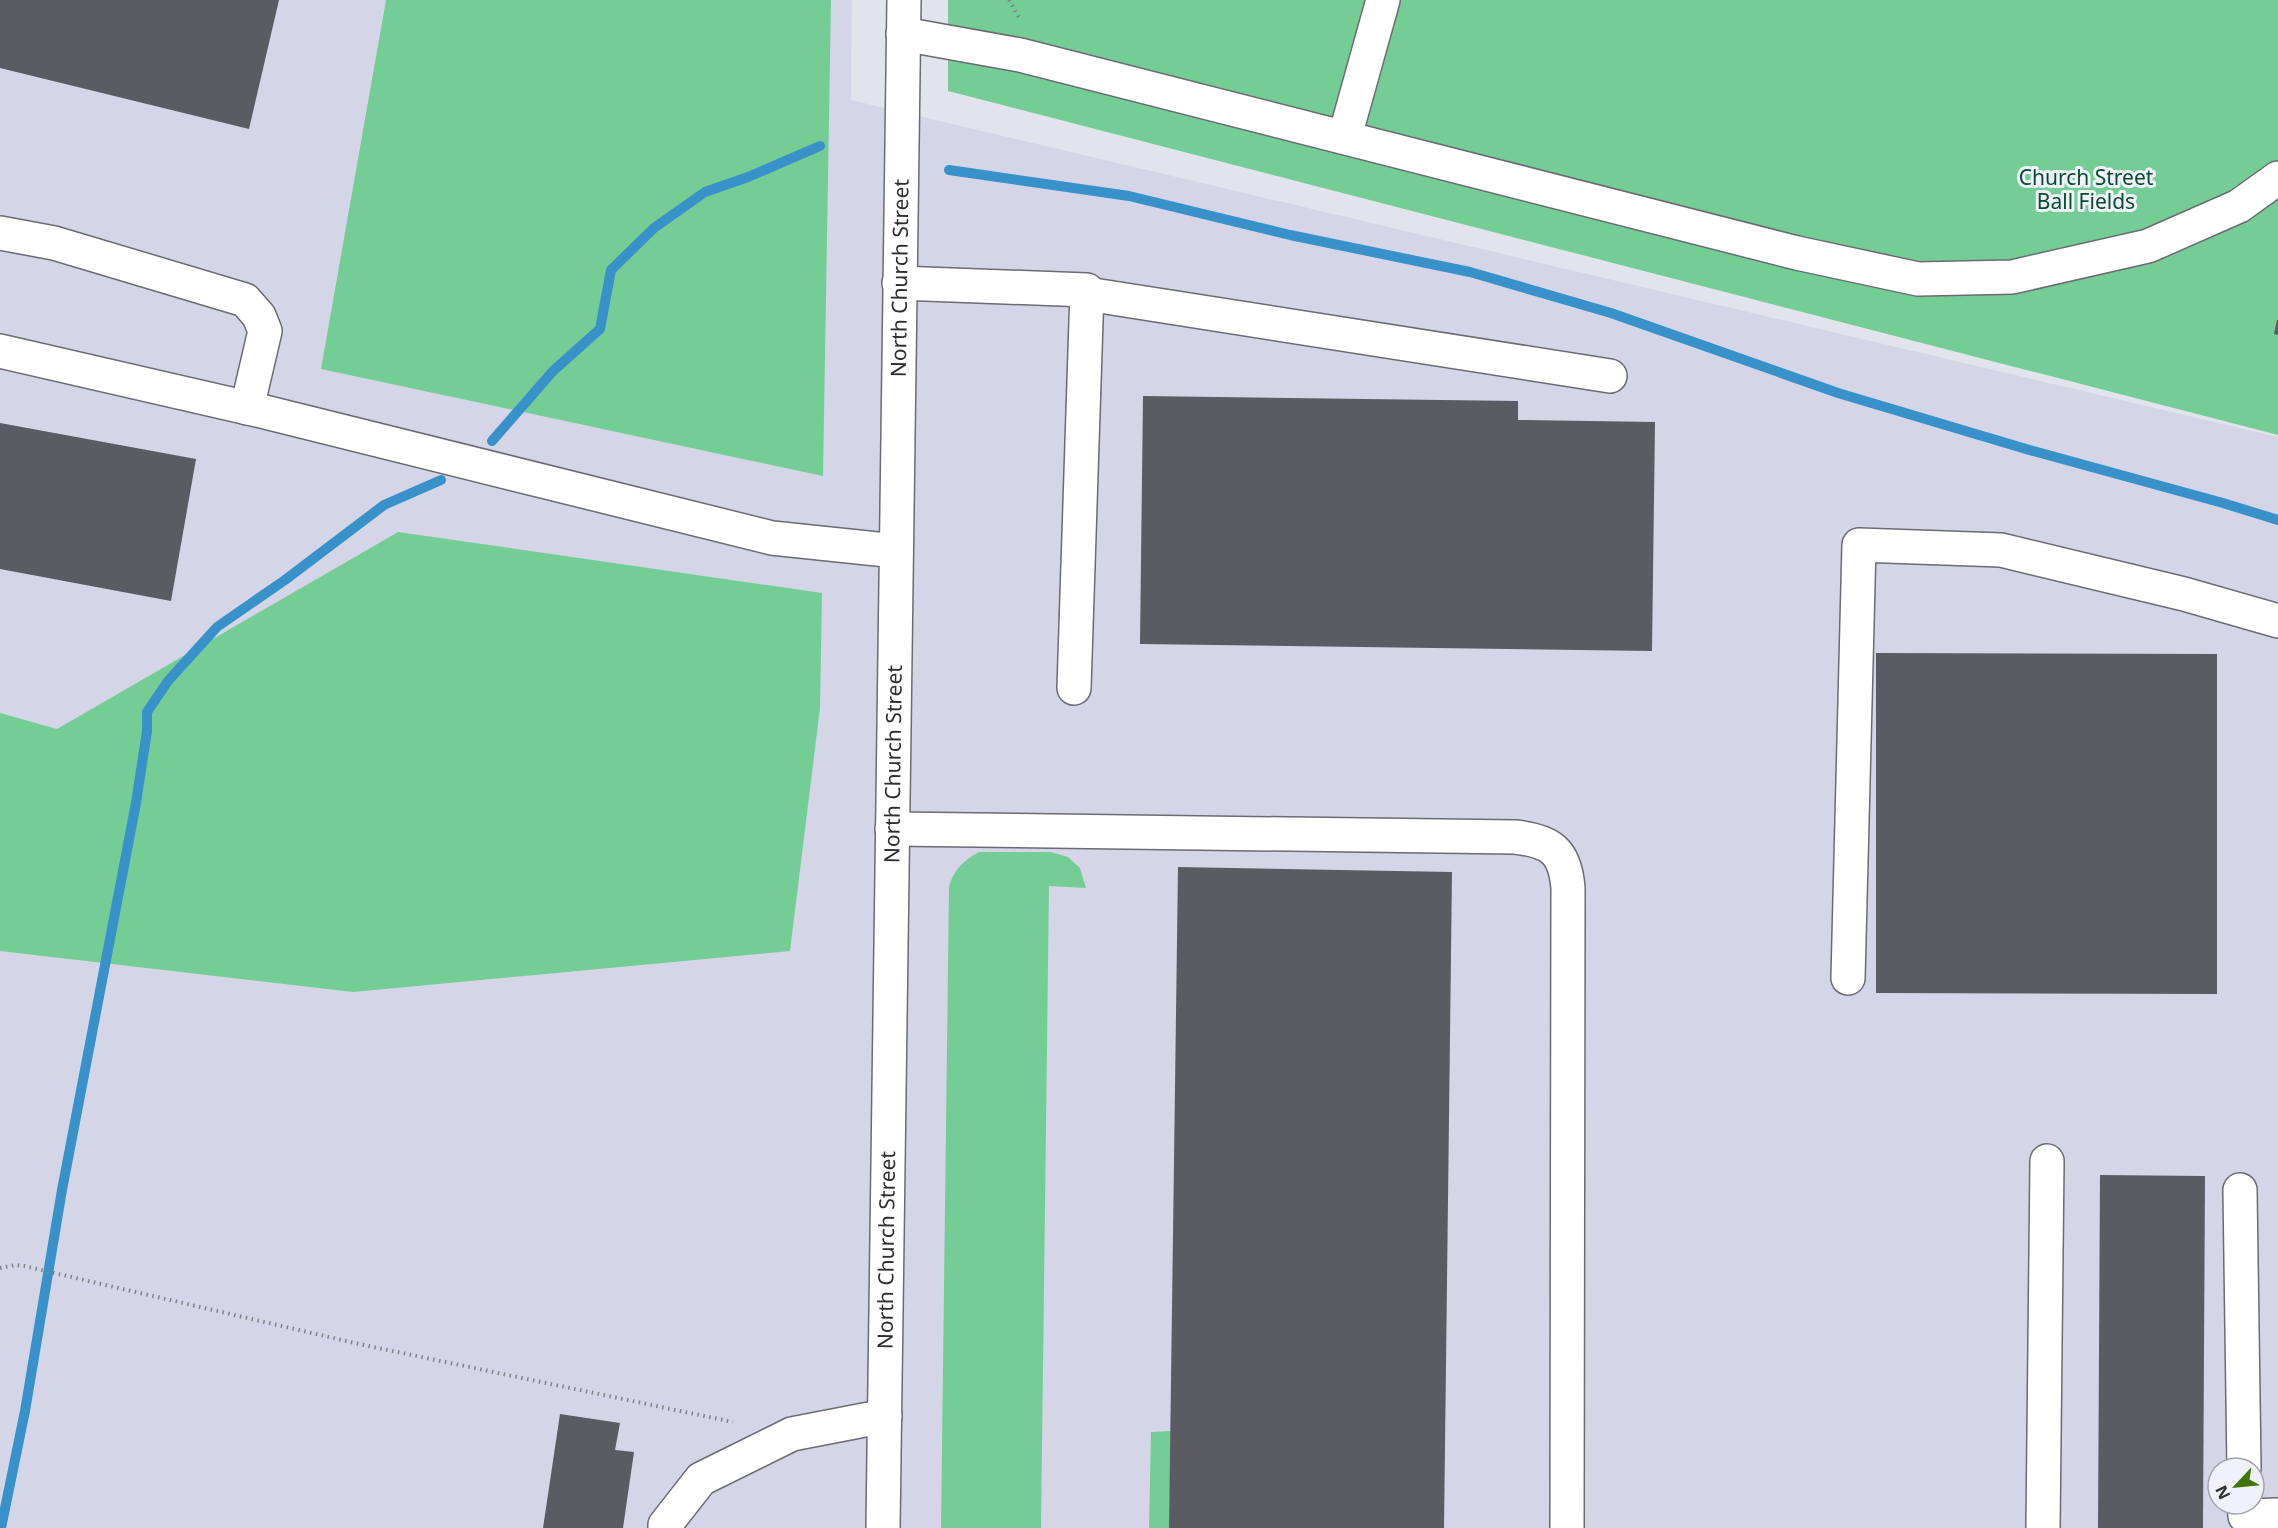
<svg xmlns="http://www.w3.org/2000/svg" width="2278" height="1528" font-family="'Noto Sans',sans-serif">
<style>
.built{fill:#d4d6e7;fill-rule:evenodd}
.green{fill:#75cd96}
.lines{fill:none;stroke-linecap:round;stroke-linejoin:round}
.stream{stroke:#3991ca;stroke-width:10}
.building{fill:#5a5b63}
.minor-casing{stroke:#6a6b73;stroke-width:36}
.major-casing{stroke:#6a6b73;stroke-width:36}
.path{stroke:#818288;stroke-width:4;stroke-dasharray:1.5 4.5;stroke-linecap:butt}
.minor{stroke:#fff;stroke-width:33}
.major{stroke:#fff;stroke-width:33}
.labels{text-anchor:middle;stroke-width:6;stroke-linejoin:round;paint-order:stroke}
.park-label{font-size:21px;fill:#044e2b;stroke:#f0f1fa}
.street-label{font-size:21px;fill:#2e2e32;stroke:#f0f1fa}
</style>
<rect width="100%" height="100%" fill="#e2e4ed"/>
<path class="built" d="M0 0H852L851 100 2278 437V1528H0ZM2218 1468H2254V1504H2218Z"/>
<g class="green">
<polygon points="386,0 831,0 823,476 321,369"/>
<polygon points="948,0 2278,0 2278,435 948,91"/>
<polygon points="398,532 822,593 820,708 790,951 353,992 0,951 0,713 57,729"/>
<path d="M979 852H1050L1068 857 1080 868 1086 888 1049 886 1041 1528H941L949 887C954 869 963 861 979 852Z"/>
<polygon points="1171,1431 1169,1528 1149,1528 1151,1432"/>
</g>
<g class="lines">
<g class="stream">
<polyline points="949,170 1129,196 1290,235 1470,272 1611,313 1838,393 2026,449 2223,503 2278,520"/>
<polyline points="492,441 553,371 600,329 611,270 654,228 705,192 748,177 820,146"/>
<polyline points="1,1528 25,1411 62,1190 136,803 147,731 147,712 168,681 217,627 285,580 384,505 441,480"/>
</g>
</g>
<g class="building">
<polygon points="0,0 279,0 249,129 0,68"/>
<polygon points="2277,320 2278,320 2278,335 2274,334"/>
<polygon points="1143,396 1518,401 1518,420 1655,422 1652,651 1140,644"/>
<polygon points="0,423 196,459 171,601 0,569"/>
<polygon points="1876,653 2217,654 2217,994 1876,993"/>
<polygon points="1178,867 1452,872 1444,1528 1169,1528"/>
<polygon points="2100,1175 2205,1176 2203,1528 2098,1528"/>
<polygon points="560,1414 620,1423 615,1450 634,1452 623,1528 543,1528"/>
</g>
<g class="lines">
<defs>
<g id="minor">
<polyline points="903,34 1020,55 1797,253 1918,279 2012,277 2148,246 2239,206 2278,178"/>
<polyline points="1345,136 1383,0"/>
<polyline points="0,233 54,243 245,300 259,316 265,331 247,408"/>
<polyline points="899,283 1087,290 1074,688"/>
<polyline points="1087,294 1610,376"/>
<polyline points="0,351 261,411 772,538 896,551"/>
<path d="M892 829 1515 837C1551 841 1565 851 1568 888L1567 1528"/>
<polyline points="1848,978 1859,545 2001,550 2184,594 2278,621"/>
<polyline points="2240,1190 2244,1468"/>
<polyline points="2244,1504 2245,1516 2278,1515"/>
<polyline points="665,1528 665,1525 701,1479 792,1434 885,1416"/>
<polyline points="2043,1528 2047,1161"/>
</g>
<g id="major">
<path id="s1" d="M883 1528 904 0"/>
</g>
</defs>
<use href="#minor" class="minor-casing"/>
<use href="#major" class="major-casing"/>
<g class="path">
<polyline points="1009,0 1020,19"/>
<polyline points="0,1268 16,1265 24,1266 359,1344 733,1422"/>
</g>
<use href="#minor" class="minor"/>
<use href="#major" class="major"/>
</g>
<g class="labels">
<g class="park-label">
<text x="2086" y="185">Church Street<tspan x="2086" dy="24">Ball Fields</tspan></text>
</g>
<g class="street-label">
<text dy="7" stroke="none"><textPath href="#s1" startOffset="1250">North Church Street</textPath></text>
<text dy="7" stroke="none"><textPath href="#s1" startOffset="764">North Church Street</textPath></text>
<text dy="7" stroke="none"><textPath href="#s1" startOffset="278">North Church Street</textPath></text>
</g>
</g>
<g transform="translate(2236 1486) rotate(244)"><circle r="28" fill="#f0f1fa" stroke="#a2a3aa" stroke-width="1.5"/>
<path d="M0-4.5L10 22L0 15L-10 22Z" fill="#3f7605"/>
<text y="-9" font-size="16" font-weight="bold" text-anchor="middle" fill="#2e2e32">N</text>
</g>
</svg>
